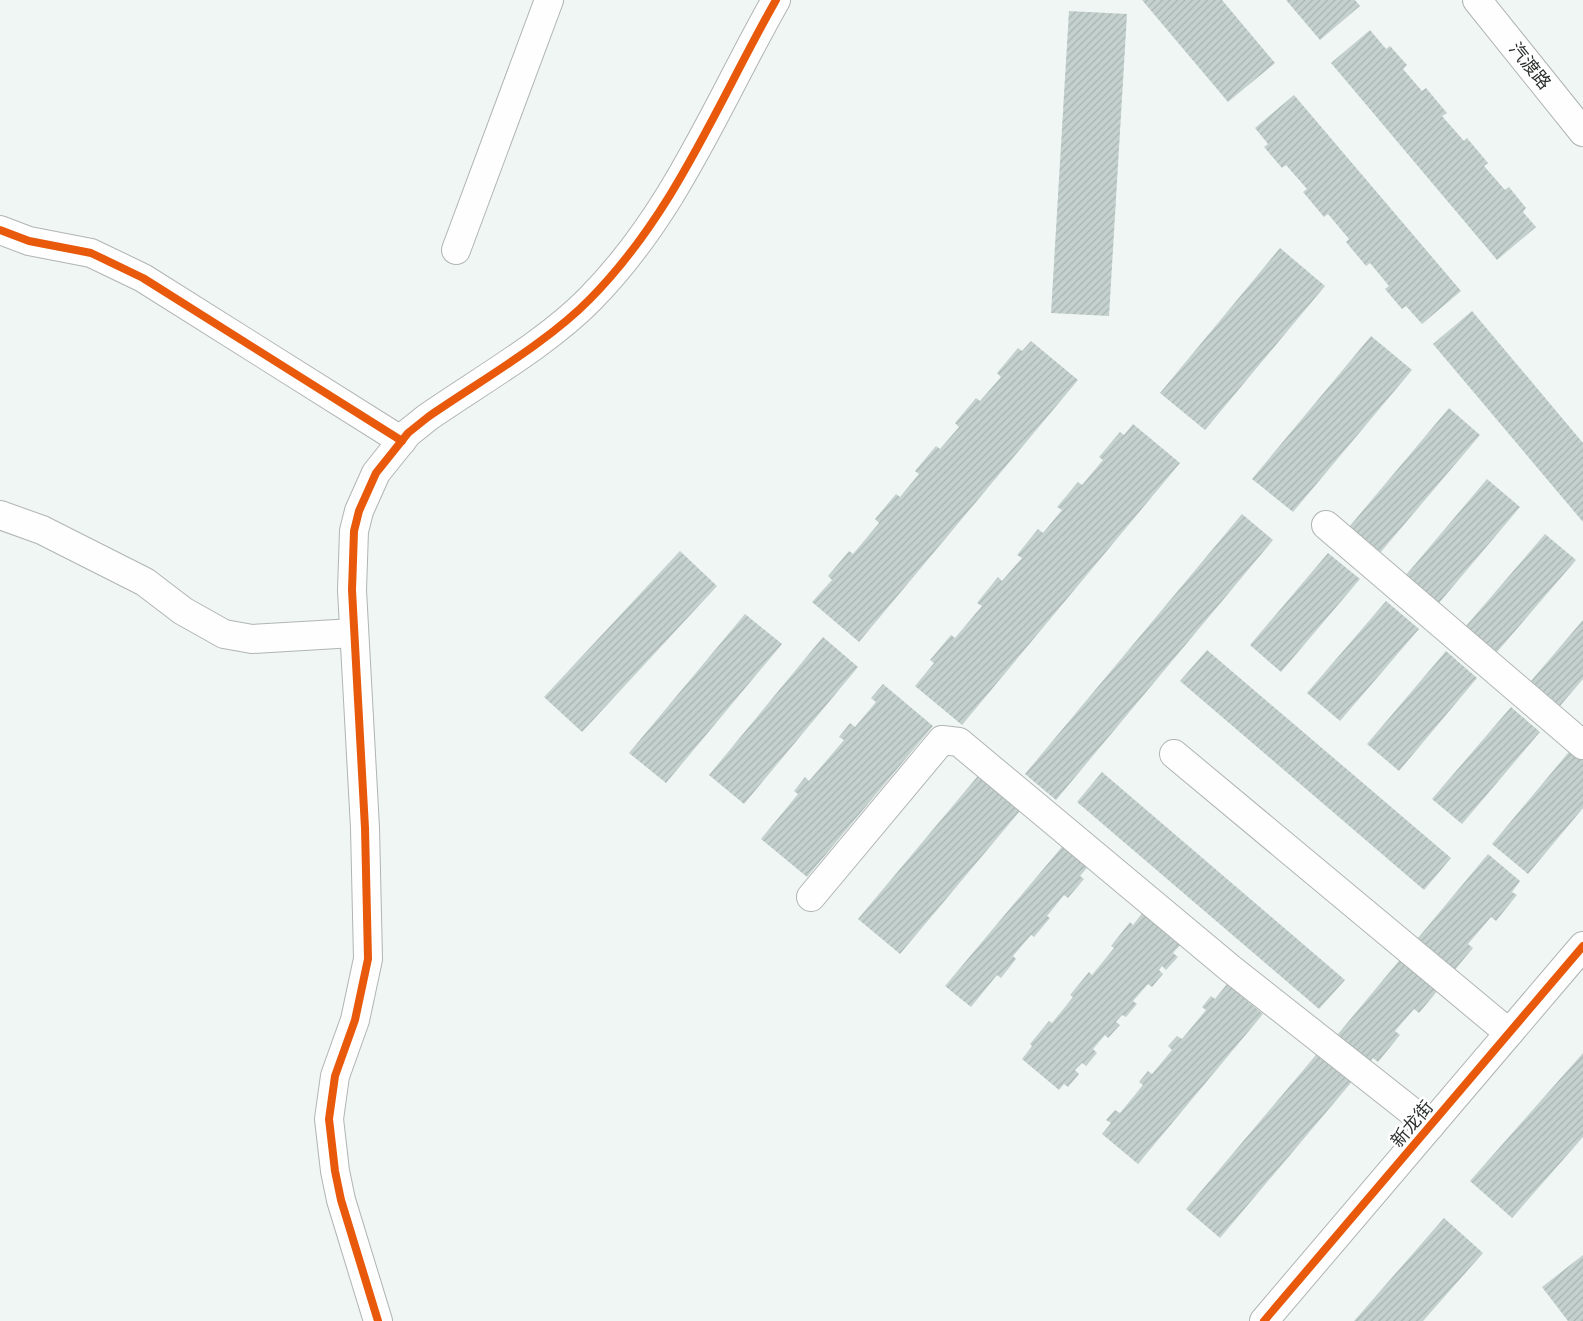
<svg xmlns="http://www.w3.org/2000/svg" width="1583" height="1321" font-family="'IBM Plex Sans','Noto Sans SC',sans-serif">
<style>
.building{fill:url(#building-hatch)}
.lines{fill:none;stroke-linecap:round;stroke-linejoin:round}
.minor-casing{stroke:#b0b5b2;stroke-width:30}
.minor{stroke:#fdfefd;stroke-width:28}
.cycleway-casing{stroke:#fff;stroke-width:11}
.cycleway{stroke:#e8590c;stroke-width:8}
.labels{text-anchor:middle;stroke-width:5;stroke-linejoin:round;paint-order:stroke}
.street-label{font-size:18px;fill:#2c302d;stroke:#fff}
</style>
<defs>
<pattern id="building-hatch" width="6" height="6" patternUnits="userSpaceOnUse" patternTransform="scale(1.25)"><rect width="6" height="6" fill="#c4d1ce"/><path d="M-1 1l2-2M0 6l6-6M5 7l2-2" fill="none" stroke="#a9b4b1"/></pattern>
</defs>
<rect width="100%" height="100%" fill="#f0f6f3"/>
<g class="building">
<polygon points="1142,0 1222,0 1275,63 1228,102"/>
<polygon points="1286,0 1355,0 1360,6 1320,40"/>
<polygon points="1069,11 1127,14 1109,316 1051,313"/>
<polygon points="1370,30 1386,49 1390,46 1407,65 1403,69 1422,91 1426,88 1447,113 1442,116 1464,141 1467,138 1488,163 1484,166 1505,190 1509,187 1526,208 1523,212 1536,227 1497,260 1331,63"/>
<polygon points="1294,95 1461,291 1422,324 1406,306 1402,309 1385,289 1389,286 1370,263 1366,266 1346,242 1349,239 1328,214 1324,217 1303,192 1307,189 1286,165 1282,168 1264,147 1268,144 1255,128"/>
<polygon points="1280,248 1325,286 1205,430 1160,393"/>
<polygon points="1472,311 1583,443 1583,522 1433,344"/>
<polygon points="1371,336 1412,370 1293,512 1252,479"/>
<polygon points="1031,341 1078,380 859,642 812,602 832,580 828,576 849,551 853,554 879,523 875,519 896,494 900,497 919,474 915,471 936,446 940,449 959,427 955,423 976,398 980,401 1001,377 997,373 1018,348 1022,351"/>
<polygon points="1449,408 1480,435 1380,553 1349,527"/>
<polygon points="1133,424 1180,463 962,725 915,686 934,663 930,660 951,635 955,638 982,606 977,603 998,577 1002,581 1022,558 1017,555 1038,529 1043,533 1062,510 1057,507 1078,482 1082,485 1103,460 1099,457 1120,432 1124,435"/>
<polygon points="1487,479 1520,507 1439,603 1406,575"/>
<polygon points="1242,514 1273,540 1056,800 1025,774"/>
<polygon points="1545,534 1576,560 1497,652 1466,626"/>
<polygon points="680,551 717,586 582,732 544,697"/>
<polygon points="1328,553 1360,579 1281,672 1250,645"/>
<polygon points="1386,601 1419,629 1340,721 1307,693"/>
<polygon points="745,614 782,644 666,783 629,753"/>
<polygon points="1583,620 1583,679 1560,706 1531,681"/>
<polygon points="823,637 858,667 744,804 709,775"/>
<polygon points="1207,650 1451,858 1424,890 1180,681"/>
<polygon points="1446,651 1477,678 1399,771 1367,744"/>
<polygon points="883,684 933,726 807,877 761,839 798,794 794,791 805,777 809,781 844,740 839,737 850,723 855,727 876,702 871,698"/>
<polygon points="1511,707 1540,732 1462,824 1432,799"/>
<polygon points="1583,735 1583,808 1528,874 1492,844"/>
<polygon points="982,771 1024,806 900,954 858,919"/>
<polygon points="1102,772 1345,980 1319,1009 1077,802"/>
<polygon points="1066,842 1091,863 1080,876 1084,879 1068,898 1064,895 1047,916 1050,918 1034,937 1031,935 1013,956 1016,959 1001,978 997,975 971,1007 945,986"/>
<polygon points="1488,854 1520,881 1512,892 1517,895 1496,921 1491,917 1468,944 1473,948 1419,1013 1414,1009 1395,1031 1400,1035 1378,1062 1373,1058 1366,1067 1333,1040"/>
<polygon points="1144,911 1182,943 1173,953 1178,957 1166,970 1162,966 1159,970 1163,974 1152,987 1148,984 1133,1001 1137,1004 1126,1017 1122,1015 1116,1022 1120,1025 1108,1038 1105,1035 1093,1049 1097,1053 1086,1066 1082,1063 1075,1070 1079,1074 1068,1087 1064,1084 1059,1090 1022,1059 1032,1046 1030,1044 1049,1021 1052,1023 1073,997 1070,995 1089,972 1092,975 1114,948 1111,946 1130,922 1133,925"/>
<polygon points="1227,984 1263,1014 1138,1164 1102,1134 1111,1123 1106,1120 1115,1110 1120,1113 1143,1085 1139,1082 1148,1071 1152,1074 1172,1050 1168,1046 1177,1036 1182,1039 1206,1010 1202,1007 1211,996 1215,999"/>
<polygon points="1321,1049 1355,1078 1220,1238 1186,1209"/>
<polygon points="1583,1053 1583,1137 1512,1218 1470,1181"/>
<polygon points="1444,1218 1483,1253 1423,1321 1354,1321"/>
<polygon points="1583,1255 1583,1321 1568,1321 1542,1287"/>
</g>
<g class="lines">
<defs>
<g id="minor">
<polyline points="1477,0 1583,132"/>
<polyline points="0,230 29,241 91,253 143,278 402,441"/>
<polyline points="456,250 549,0"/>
<polyline points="0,515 42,530 145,582 183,611 224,634 252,639 354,633"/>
<polyline points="1326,525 1583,745"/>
<polyline points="1174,754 1509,1033"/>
<polyline points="811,897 942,740 959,742 1231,969 1430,1126"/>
<path d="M378 1321 341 1200 335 1171 329 1119 335 1076 355 1020 368 959 365 828 352 590 354 531 359 511 376 473 408 433 428 417C480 381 547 343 590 299 675 213 718 102 776 0"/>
<polyline points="1264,1321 1583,946"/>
</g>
</defs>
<use href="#minor" class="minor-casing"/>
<use href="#minor" class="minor"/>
<defs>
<g id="cycleway">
<polyline points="0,230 29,241 91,253 143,278 402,441"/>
<path d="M378 1321 341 1200 335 1171 329 1119 335 1076 355 1020 368 959 365 828 352 590 354 531 359 511 376 473 408 433 428 417C480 381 547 343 590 299 675 213 718 102 776 0"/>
<polyline points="1264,1321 1583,946"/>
</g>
</defs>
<use href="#cycleway" class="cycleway-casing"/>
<use href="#cycleway" class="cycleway"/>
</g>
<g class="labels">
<g class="street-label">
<text transform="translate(1530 66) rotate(51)" y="6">汽渡路</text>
<text transform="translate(1412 1124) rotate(-50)" y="6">新龙街</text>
</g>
</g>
</svg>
